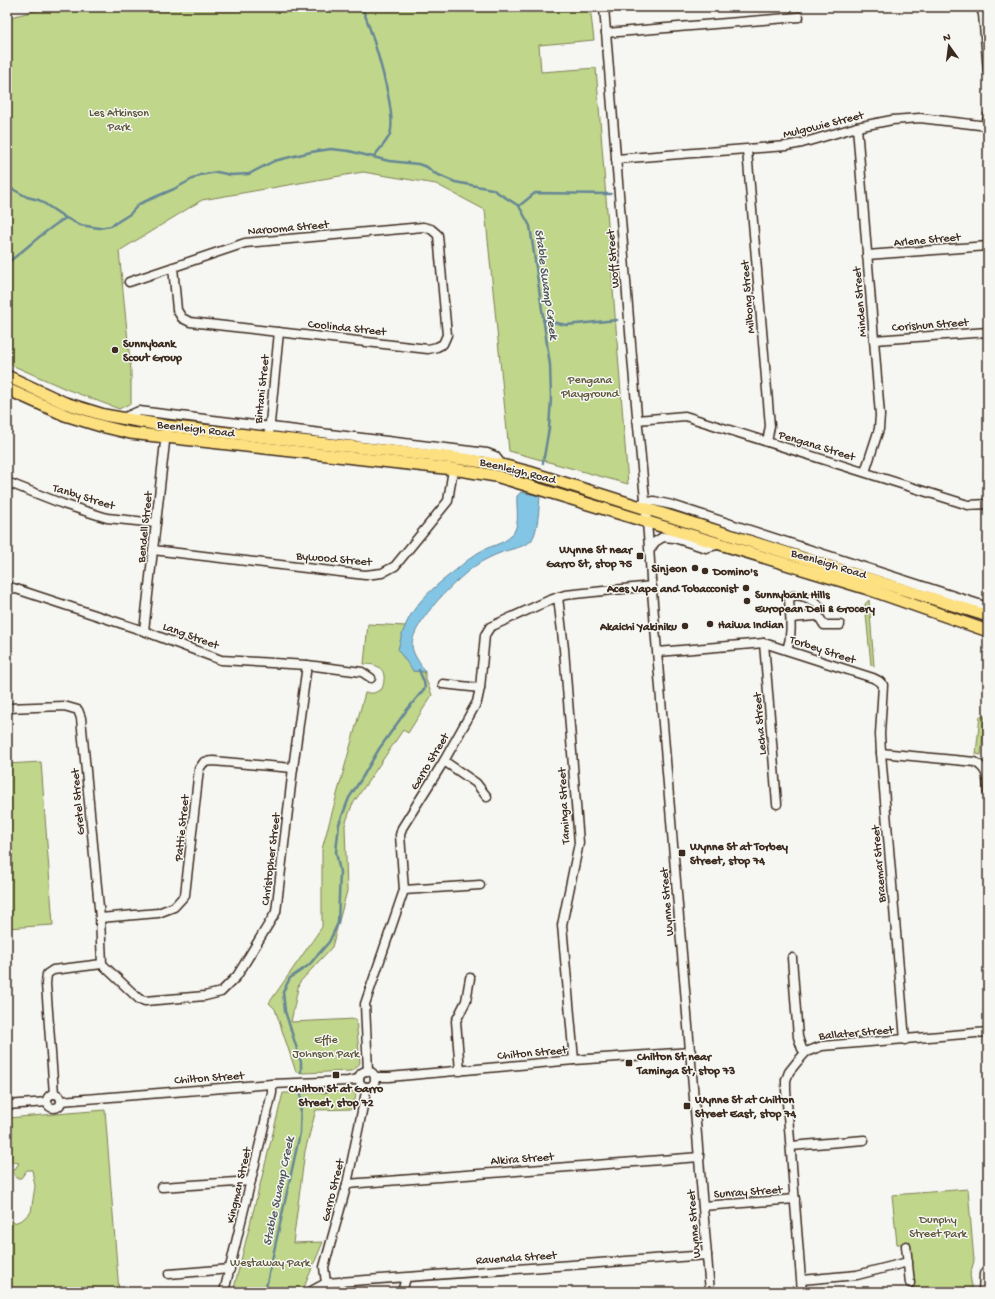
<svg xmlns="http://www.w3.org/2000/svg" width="995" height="1299" font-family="'Gochi Hand',sans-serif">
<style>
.green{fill:#c0d68b;stroke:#7e8054}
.water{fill:#83c5e4;stroke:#668795}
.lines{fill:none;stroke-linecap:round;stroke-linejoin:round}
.stream{stroke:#668795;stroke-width:2.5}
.minor-casing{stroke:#3b2a1e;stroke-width:11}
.major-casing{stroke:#3b2a1e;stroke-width:14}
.minor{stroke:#f6f6f2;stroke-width:8}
.major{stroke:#fde080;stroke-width:11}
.poi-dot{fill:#3b2a1e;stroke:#f6f6f2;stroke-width:1.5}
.labels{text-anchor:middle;stroke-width:3;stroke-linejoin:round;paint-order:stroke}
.park-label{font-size:12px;fill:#5c5539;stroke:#f6f6f2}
.street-label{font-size:12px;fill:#3b2a1e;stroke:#f6f6f2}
.poi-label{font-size:12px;font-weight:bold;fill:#3b2a1e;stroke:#f6f6f2;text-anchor:start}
.water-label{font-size:13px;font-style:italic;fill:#515859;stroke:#f6f6f2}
</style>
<rect width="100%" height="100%" fill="#f6f6f2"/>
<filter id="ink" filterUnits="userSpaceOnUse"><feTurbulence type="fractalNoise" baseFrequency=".025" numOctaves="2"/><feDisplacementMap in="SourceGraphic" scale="8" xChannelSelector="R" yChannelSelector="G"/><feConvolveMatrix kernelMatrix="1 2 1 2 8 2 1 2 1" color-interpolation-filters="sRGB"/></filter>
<g filter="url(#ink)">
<g class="green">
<polygon points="50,7 590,7 594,40 539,45 541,72 596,68 628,484 509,451 485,210 436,184 363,172 202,200 119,251 131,371 131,403 119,409 66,389 7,363 7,18"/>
<polygon points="869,600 874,666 871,665 865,604"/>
<path d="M368 624 406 626 403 633 413 671 425 672V677L432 695 408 733 403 730 352 805 345 825 347 891 332 947 299 983 291 1022 356 1019 360 1063 356 1068 351 1071 304 1073 296 1072 275 1009 269 1003 322 927V849L365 693H374L382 689C388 671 381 664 364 664Z"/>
<polygon points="980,716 985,717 981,755 976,754"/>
<polygon points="41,762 53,925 7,928 7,764"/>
<polygon points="350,1090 354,1092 356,1095 353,1109 316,1110 305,1151 293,1243 323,1242 302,1292 233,1292 283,1093 322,1093"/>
<polygon points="105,1110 119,1292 7,1292 7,1219 14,1223 22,1220 31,1212 35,1186 32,1170 27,1170 21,1178 16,1178 13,1172 19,1163 7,1161 7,1118"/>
<polygon points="968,1189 974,1261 970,1275 973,1292 910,1292 913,1287 910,1244 897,1244 892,1195"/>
</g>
<path class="water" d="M521 492 540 496C539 507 538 533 531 541 523 548 509 549 500 553 492 556 484 560 478 564 459 576 412 622 412 645 412 654 421 664 425 672L413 671 398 650C406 610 425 594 456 570 464 563 473 555 483 550 493 545 508 543 514 532 520 522 516 507 517 496Z"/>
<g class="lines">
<g class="stream">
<path d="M362 7C371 30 398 112 390 134 387 142 379 150 374 156"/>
<polyline points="7,186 27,197 39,200 66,218 80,225 99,228 111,226 130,214 139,204 174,189 200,175 217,172 231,175 249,174 274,161 311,152 331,149 349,151 389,161 418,164 427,167 434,173 455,182 492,189 519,206 530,226 550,365 551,398 549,428 543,463"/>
<polyline points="519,206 535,193 611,194"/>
<path d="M7 263C27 249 44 230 66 218"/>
<polyline points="543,320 566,325 617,320"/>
<polyline points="301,1072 301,1062 285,1011 283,992 290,978 309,965 329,942 338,923 340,872 336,852 339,824 349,798 362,778 379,749 406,711 425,688 424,682 419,670"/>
<polyline points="265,1292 300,1133 301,1093"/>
</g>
<defs>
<g id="minor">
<path d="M604 7C614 136 624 264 635 392 640 455 648 517 651 579L710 1292"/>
<polyline points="980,7 983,14 988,71"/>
<polyline points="606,33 799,17"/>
<polyline points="986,126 988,116"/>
<polyline points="857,127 880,415 879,429 865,472"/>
<polyline points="747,150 770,426 767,442"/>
<polyline points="616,159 786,146 802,143 857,127 892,120 920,118 988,126"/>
<polyline points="867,255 988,246"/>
<polyline points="129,282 245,243 423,227 431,229 438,235 447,335 443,344 437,347 428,349 190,322 182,318 177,310 173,267"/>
<polyline points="874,340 988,332"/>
<polyline points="121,419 139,411 487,453 495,456 502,465"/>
<polyline points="637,420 685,416 968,505 988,504"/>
<polyline points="269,433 279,332"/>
<polyline points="7,482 63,504 107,518 156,523"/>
<polyline points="642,503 654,501 672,505 988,607"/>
<polyline points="153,550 365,575 382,573 395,566 448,501 453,469"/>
<polyline points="650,550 655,542 663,537 674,538 706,548 721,544"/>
<polyline points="7,586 144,631 221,660 307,665 362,672 371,678"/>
<polyline points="558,597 564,649 579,843 562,925 574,1060"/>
<polyline points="818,615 824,625 840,625"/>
<polyline points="144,631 166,433"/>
<polyline points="764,643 777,804"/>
<path d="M787 650C793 633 790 617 789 599 795 591 814 599 819 606V612L816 616 791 618"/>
<polyline points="658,652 764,643 873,678 879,681 883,685 880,734 881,753 905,1040"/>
<polyline points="443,684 480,688"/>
<polyline points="7,708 64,706 78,710 81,718 100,918 102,964"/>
<path d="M881 753 975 762C989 770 987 779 988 793"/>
<polyline points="444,761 476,783 487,797"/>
<polyline points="404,890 480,885"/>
<polyline points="100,918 158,913 174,907 185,895 199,769 204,762 213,761 293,768"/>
<polyline points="792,958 798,1037 802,1049 806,1052"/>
<polyline points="368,1071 365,1004 404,890 400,835 402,828 444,761 477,702 480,688 485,635 490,627 550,600 565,595 652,586"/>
<polyline points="460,1071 456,1021 466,1001 470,978"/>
<circle cx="367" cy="1079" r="8"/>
<polyline points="375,1077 389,1077 574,1060 691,1052"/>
<polyline points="54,1094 46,984 47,974 53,970 102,964 139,999 145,1001 205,996 221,992 237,976 276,912 293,768 307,665"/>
<circle cx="54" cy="1101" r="7"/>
<polyline points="61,1101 272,1084 348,1081 359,1079"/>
<polyline points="7,1105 47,1102"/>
<polyline points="791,1146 864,1140"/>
<polyline points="347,1184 700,1157"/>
<polyline points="162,1187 251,1181"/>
<polyline points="703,1206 795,1199"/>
<polyline points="906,1246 910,1283"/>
<polyline points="169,1274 230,1269"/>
<polyline points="802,1280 857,1275 908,1262"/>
<polyline points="326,1283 707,1255"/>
<polyline points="224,1292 272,1093 272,1084"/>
<polyline points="313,1292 313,1290 326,1283 324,1267 347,1184 367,1087"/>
<polyline points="402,1292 406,1278"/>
<polyline points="802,1292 786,1090 786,1080 789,1072 797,1062 806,1052 822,1046 988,1032"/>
<polyline points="983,1292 984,1274"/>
</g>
<g id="major">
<polyline points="7,376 65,403 104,415 166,426 463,459 502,465 529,472 988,616"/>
<polyline points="7,389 65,415 101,426 130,433 453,469 496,476 865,588 988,631"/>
</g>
</defs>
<use href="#minor" class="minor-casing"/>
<use href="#major" class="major-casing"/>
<use href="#minor" class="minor"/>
<use href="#major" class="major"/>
</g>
</g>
<g class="poi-dot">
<circle cx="115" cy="350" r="4"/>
<rect x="636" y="552" width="8" height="8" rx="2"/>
<circle cx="695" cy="568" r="4"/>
<circle cx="705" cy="571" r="4"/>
<circle cx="746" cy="588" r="4"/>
<circle cx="747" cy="601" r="4"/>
<circle cx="710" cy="624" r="4"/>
<circle cx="685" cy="626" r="4"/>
<rect x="678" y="849" width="8" height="8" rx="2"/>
<rect x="625" y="1059" width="8" height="8" rx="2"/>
<rect x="332" y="1071" width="8" height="8" rx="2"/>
<rect x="683" y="1102" width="8" height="8" rx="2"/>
</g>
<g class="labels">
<g class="park-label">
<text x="119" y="116">Les Atkinson<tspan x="119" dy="14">Park</tspan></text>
<text x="590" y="383">Pengana<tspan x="590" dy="14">Playground</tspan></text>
<text x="326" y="1043">Effie<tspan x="326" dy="14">Johnson Park</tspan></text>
<text x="938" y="1223">Dunphy<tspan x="938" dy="14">Street Park</tspan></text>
<text x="270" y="1266">Westaway Park</text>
</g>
<g class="street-label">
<text transform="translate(823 124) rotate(-14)" y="4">Mulgowie Street</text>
<text transform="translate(288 227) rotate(-5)" y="4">Narooma Street</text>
<text transform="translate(927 239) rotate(-5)" y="4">Arlene Street</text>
<text transform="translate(612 259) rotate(-95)" y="4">Woff Street</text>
<text transform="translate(747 297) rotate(-95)" y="4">Milbong Street</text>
<text transform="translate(859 302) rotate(-95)" y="4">Minden Street</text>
<text transform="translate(930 324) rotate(-4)" y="4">Corishun Street</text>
<text transform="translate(347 327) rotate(6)" y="4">Coolinda Street</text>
<text transform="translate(261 389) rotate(-84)" y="4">Bintani Street</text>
<text transform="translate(196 428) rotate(7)" y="4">Beenleigh Road</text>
<text transform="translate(817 445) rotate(17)" y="4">Pengana Street</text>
<text transform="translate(518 470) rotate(14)" y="4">Beenleigh Road</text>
<text transform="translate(84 496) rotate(17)" y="4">Tanby Street</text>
<text transform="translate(144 527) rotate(-84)" y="4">Bendell Street</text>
<text transform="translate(334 558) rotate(5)" y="4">Bywood Street</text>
<text transform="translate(829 563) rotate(17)" y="4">Beenleigh Road</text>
<text transform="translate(191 635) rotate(20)" y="4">Lang Street</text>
<text transform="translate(823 649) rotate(18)" y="4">Torbey Street</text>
<text transform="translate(759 724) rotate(-95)" y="4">Lecha Street</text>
<text transform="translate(429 761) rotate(-59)" y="4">Garro Street</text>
<text transform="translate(77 802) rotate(-95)" y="4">Gretel Street</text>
<text transform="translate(563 806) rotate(-93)" y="4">Taminga Street</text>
<text transform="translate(181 828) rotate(-84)" y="4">Pattie Street</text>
<text transform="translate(270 859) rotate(-83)" y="4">Christopher Street</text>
<text transform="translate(878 864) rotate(-95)" y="4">Braemar Street</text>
<text transform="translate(666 902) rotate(-95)" y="4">Wynne Street</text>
<text transform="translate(856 1032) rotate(-5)" y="4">Ballater Street</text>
<text transform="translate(532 1052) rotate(-5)" y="4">Chilton Street</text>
<text transform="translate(209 1077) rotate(-4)" y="4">Chilton Street</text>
<text transform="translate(522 1158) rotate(-4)" y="4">Alkira Street</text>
<text transform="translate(238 1185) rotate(-77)" y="4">Kingman Street</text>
<text transform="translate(332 1190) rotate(-76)" y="4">Garro Street</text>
<text transform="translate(748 1191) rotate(-4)" y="4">Sunray Street</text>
<text transform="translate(693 1224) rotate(-95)" y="4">Wynne Street</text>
<text transform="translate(516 1257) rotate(-4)" y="4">Ravenala Street</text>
</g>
<g class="poi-label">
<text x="123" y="347">Sunnybank<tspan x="123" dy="14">Scout Group</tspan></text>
<text x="632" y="553" text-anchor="end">Wynne St near<tspan x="632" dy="14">Garro St, stop 75</tspan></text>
<text x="687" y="572" text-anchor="end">Sinjeon</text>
<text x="713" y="575">Domino's</text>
<text x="738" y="592" text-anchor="end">Aces Vape and Tobacconist</text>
<text x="755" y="598">Sunnybank Hills<tspan x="755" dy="14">European Deli &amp; Grocery</tspan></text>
<text x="718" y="628">Haiwa Indian</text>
<text x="677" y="630" text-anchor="end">Akaichi Yakiniku</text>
<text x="690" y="850">Wynne St at Torbey<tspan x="690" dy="14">Street, stop 74</tspan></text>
<text x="637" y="1060">Chilton St near<tspan x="637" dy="14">Taminga St, stop 73</tspan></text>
<text x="336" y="1092" text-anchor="middle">Chilton St at Garro<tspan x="336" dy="14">Street, stop 72</tspan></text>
<text x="695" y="1103">Wynne St at Chilton<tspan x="695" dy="14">Street East, stop 74</tspan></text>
</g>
<g class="water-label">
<text transform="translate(548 284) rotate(82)" y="5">Stable Swamp Creek</text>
<text transform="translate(277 1191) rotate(-78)" y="5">Stable Swamp Creek</text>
</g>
</g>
<rect width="995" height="1299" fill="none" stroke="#f6f6f2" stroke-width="24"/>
<rect x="12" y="12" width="971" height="1275" fill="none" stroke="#3b2a1e" stroke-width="1.5" filter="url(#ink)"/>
<g transform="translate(949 46) rotate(346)" stroke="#f6f6f2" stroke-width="3" paint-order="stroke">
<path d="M0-3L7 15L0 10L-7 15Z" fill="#3b2a1e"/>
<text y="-6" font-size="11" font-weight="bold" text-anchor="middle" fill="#3b2a1e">N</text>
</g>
</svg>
